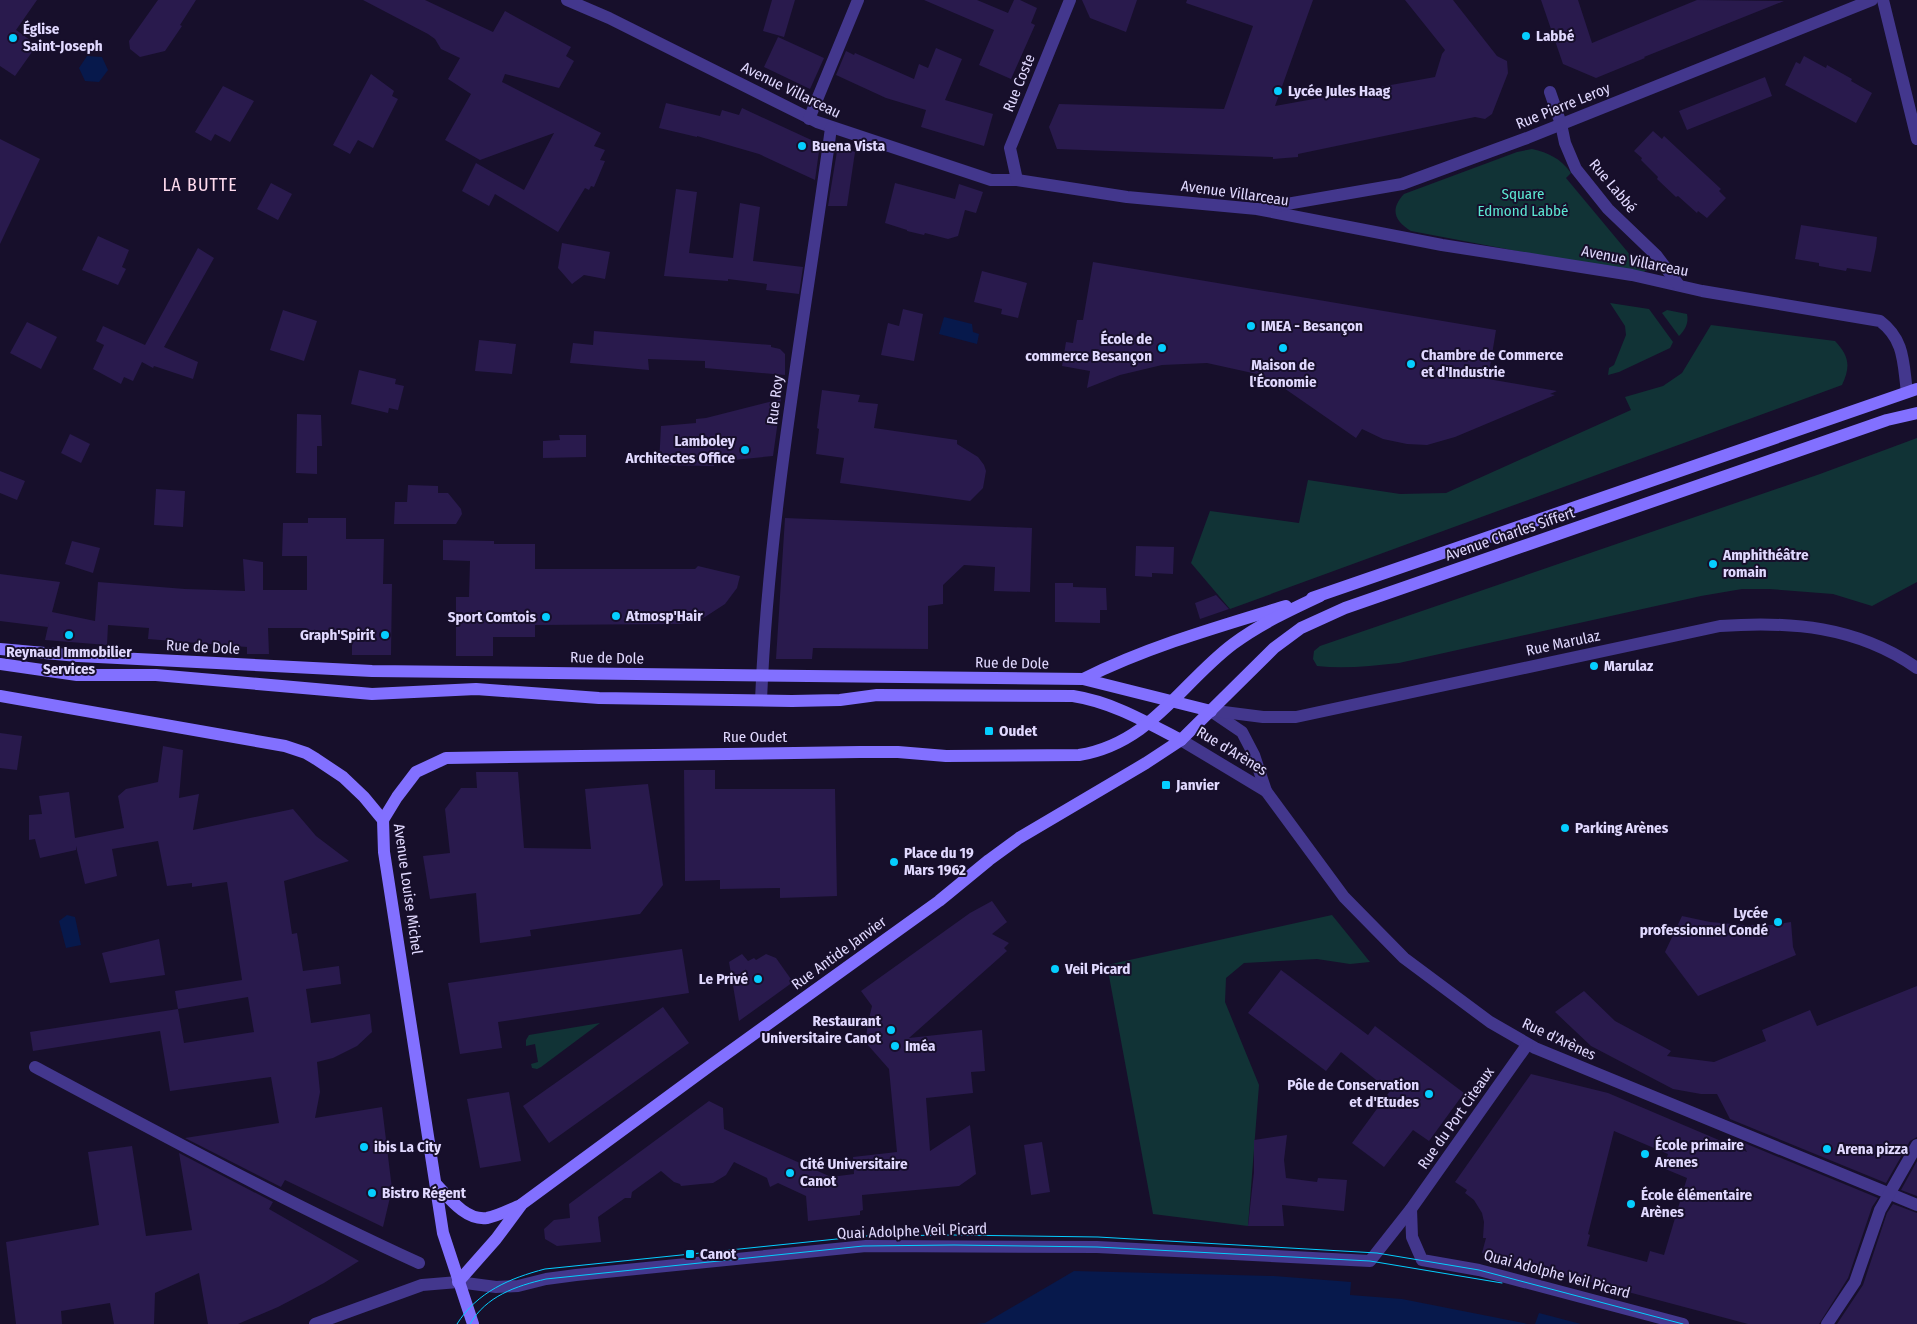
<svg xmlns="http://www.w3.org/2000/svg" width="1917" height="1324" font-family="'Fira Sans Condensed',sans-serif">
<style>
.green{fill:#113336}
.water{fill:#07194c}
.building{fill:#291a4d;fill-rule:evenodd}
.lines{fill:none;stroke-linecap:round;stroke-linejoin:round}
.pedestrian{stroke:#43378d;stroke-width:12}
.minor{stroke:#43378d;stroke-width:12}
.secondary{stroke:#8270ff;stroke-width:12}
.tram{stroke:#05ceff;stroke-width:1}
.poi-dot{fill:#05ceff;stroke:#170f2b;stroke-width:2}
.labels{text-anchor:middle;stroke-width:4;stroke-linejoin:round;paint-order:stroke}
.poi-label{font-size:15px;font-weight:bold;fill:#e1d9ff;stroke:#170f2b;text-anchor:start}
.street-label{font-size:15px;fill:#e1d9ff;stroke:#170f2b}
.park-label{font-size:15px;fill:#5ce8d3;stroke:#170f2b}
.quarter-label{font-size:18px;letter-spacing:1px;fill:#ffdbee;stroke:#170f2b}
</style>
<rect width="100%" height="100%" fill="#170f2b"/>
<g class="green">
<path d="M1532 149C1549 153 1560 158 1571 173L1566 178 1636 262 1648 258 1650 269 1639 274 1411 231C1394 221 1390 209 1404 194L1517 152Z"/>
<polygon points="1610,303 1649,309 1673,342 1670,348 1619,372 1608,375 1609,368 1614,365 1626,335 1625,326"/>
<path d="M1667 310 1687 314C1689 323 1685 330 1679 336L1662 313Z"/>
<path d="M1711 325 1835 341C1849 356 1851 366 1842 385L1230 609 1191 563 1210 511 1299 523 1308 480 1400 494 1446 493 1631 410 1625 397 1663 386 1682 373Z"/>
<path d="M1917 438V582L1872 606 1833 594 1769 589H1742L1701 596 1399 663C1371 666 1344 669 1317 666L1313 659 1314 651 1320 646 1820 474Z"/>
<polygon points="1332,915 1370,962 1350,964 1317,959 1244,963 1226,978 1225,1002 1259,1085 1248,1226 1153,1214 1107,965"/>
<polygon points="600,1023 541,1067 537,1069 532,1068 531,1064 538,1062 535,1044 526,1046 526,1040 529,1035"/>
</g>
<g class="water">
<polygon points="87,56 102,57 108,70 99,82 85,81 79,68"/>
<polygon points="944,317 972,324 973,332 979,334 977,344 939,334"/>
<polygon points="67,915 75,917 81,945 66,948 59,921"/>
<polygon points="1074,1271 1274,1276 1351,1282 1350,1295 1402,1299 1528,1324 976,1324 985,1323"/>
<polygon points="1539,1313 1581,1324 1535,1324"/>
</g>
<g class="building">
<polygon points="0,0 37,0 16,30 37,45 15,76 0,66"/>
<polygon points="158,0 196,0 180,25 182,26 165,51 140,57 130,49 129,41"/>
<polygon points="363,0 425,0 493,32 505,11 571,47 566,56 574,61 559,88 505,74 502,82 601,133 594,146 605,150 600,160 605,161 594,187 591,186 589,190 585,188 558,232 495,194 489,206 462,191 476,163 524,190 554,133 480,160 445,140 471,94 448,79 460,58 441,49 435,39 428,34"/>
<polygon points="772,0 795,0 784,37 763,31"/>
<polygon points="924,0 977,0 1008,13 1014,0 1020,0 1037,8 1031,23 1035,25 1011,79 979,65 994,30"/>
<polygon points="1082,0 1137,0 1126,32 1090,18"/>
<polygon points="1187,0 1313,0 1275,106 1435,77 1442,54 1445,50 1405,0 1453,0 1497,56 1507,61 1508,73 1492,114 1485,119 1475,117 1298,154 1298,157 1273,159 1273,157 1057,149 1049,127 1059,104 1224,109 1253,26 1186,3"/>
<polygon points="1541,0 1578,0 1592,43 1697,0 1784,1 1644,57 1645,58 1596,78 1563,64"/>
<polygon points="778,37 824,58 810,89 764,67"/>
<polygon points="936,48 962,59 945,100 993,114 984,146 921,127 926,110 886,98 836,75 846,51 854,55 855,53 914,79 919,64 928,68"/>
<polygon points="1804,56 1826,68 1827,65 1852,79 1851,81 1872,93 1856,123 1785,85 1796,62 1800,64"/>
<polygon points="371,74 394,91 392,96 398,99 373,148 358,140 350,154 333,145"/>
<polygon points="1765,77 1772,96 1687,130 1679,111"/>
<polygon points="223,86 254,101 230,142 215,134 211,141 195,132"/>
<polygon points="666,103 720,116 722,110 739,115 742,108 820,144 815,180 759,154 697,136 697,137 659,128"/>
<polygon points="1653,131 1662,139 1664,136 1721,189 1719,191 1726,198 1707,218 1698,211 1697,213 1678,196 1676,197 1657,179 1658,177 1641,160 1642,158 1634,151"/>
<polygon points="0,139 40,159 0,244"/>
<polygon points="838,145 855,152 847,206 828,206"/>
<polygon points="271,183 292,194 278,220 257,209"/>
<polygon points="895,183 955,199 959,184 983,192 976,213 965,210 958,236 948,239 925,233 924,235 907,231 907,230 885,223"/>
<polygon points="676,189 697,192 689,253 733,258 740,203 760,207 753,261 803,267 799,294 766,290 767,284 728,279 728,281 664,276"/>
<polygon points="1801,225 1877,237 1876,247 1871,272 1847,268 1846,271 1819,266 1819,263 1795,259"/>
<polygon points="98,236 129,250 122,267 126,269 118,285 82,270"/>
<polygon points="562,243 610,252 605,279 584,275 572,284 558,268"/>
<polygon points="198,248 214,258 164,347 198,362 193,379 154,366 153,368 142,362 133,381 124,377 121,384 93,369 104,345 96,341 103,326 145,345"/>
<polygon points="1093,262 1496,330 1488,379 1557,391 1550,394 1555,395 1455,437 1427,445 1407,444 1383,439 1362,429 1356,438 1281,386 1257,374 1207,363 1162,365 1120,375 1087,388 1090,371 1062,366 1066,342 1073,343 1077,320 1083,320"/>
<polygon points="982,271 1027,283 1018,318 1001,314 1002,309 974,302"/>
<polygon points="903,309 923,314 914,361 881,355 888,323 899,326"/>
<polygon points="283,310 317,321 304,361 270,350"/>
<polygon points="27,322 57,337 41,369 10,353"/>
<polygon points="594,331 771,345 771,347 780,349 785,354 785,375 705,368 705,361 648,359 649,370 570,363 573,343 593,345"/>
<polygon points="479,340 516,344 512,374 475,371"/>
<polygon points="359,370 396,379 395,384 404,386 398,410 389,408 388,413 351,404"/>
<polygon points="822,390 860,395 858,402 878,404 874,428 957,440 957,444 978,457 984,465 986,471 983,488 970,501 840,483 844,458 816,454 819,429 817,428"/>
<polygon points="781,399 773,456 713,462 714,466 659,465 661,426 696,423 696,419 706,418"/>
<polygon points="297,414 321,415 322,446 317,446 317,474 296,473"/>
<polygon points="70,434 90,444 81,463 61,453"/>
<polygon points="559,435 586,435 586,457 543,458 543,441 560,440"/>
<polygon points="0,471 25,481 17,500 0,493"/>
<polygon points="408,485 438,486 438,493 448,493 461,509 462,514 456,524 394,524 395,502 407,502"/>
<polygon points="156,489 185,491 183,527 154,525"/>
<polygon points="308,518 346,518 346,539 384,539 383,584 392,584 391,655 352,655 352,641 306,639 306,628 268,628 269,654 247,654 247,647 148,639 149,628 108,625 107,645 45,640 49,622 48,627 0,621 0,574 60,582 52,612 95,621 98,582 185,589 245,591 243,559 263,562 263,590 307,590 307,556 282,556 283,523 308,523"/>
<polygon points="785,518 1032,528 1030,592 994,591 995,567 964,565 943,585 943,604 928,606 928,649 813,648 812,659 776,659"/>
<polygon points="443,540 494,541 494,544 535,544 535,569 695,569 698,566 740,576 737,588 725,604 705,617 694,621 680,624 535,625 535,637 493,637 493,656 456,656 456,597 469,597 470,561 443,560"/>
<polygon points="72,541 100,548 93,573 65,564"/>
<polygon points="1136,546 1174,547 1173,574 1152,573 1152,577 1135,576"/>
<polygon points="1055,583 1073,583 1073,587 1106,588 1107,610 1100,610 1100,623 1055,622"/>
<polygon points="1216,595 1229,609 1200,619 1195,603"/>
<polygon points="0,733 22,736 17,770 0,768"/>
<polygon points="163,746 183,750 179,798 199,794 193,830 293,809 316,836 349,861 284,881 292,934 297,933 303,971 339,966 341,984 306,989 311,1023 370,1014 372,1032 357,1046 333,1058 317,1062 320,1092 315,1118 382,1107 392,1189 383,1227 285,1180 281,1187 185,1138 279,1123 271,1077 170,1091 160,1031 33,1051 30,1032 178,1009 184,1043 254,1032 248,997 178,1009 175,991 242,980 227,882 192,887 192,883 167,886 158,841 112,849 117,876 85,884 76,846 76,850 40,858 35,839 29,840 29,815 42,814 39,796 69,792 75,838 124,828 118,796 126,789 158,782"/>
<polygon points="684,770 715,770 715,789 835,789 837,896 780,898 780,888 720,889 720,880 685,881"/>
<polygon points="476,772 518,772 524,848 591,849 585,789 648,784 663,885 640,914 530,930 531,936 480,943 476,893 430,899 423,856 450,853 445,809 461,788 477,788"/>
<polygon points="992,901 1007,922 992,934 1009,943 1004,948 1007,951 909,1038 982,1030 985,1071 971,1072 973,1093 926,1098 930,1151 970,1125 976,1174 959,1186 862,1195 863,1210 860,1211 860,1215 808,1221 806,1196 778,1183 770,1187 767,1178 734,1162 726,1175 713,1183 701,1184 681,1186 680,1184 674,1182 661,1171 632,1192 631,1198 625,1198 598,1217 601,1242 557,1246 545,1239 544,1229 554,1220 570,1218 569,1204 709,1101 723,1108 724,1129 831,1177 854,1174 853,1157 897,1152 889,1069 867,1044 870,1042 866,1037 868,1023 872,1006 861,991 970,913"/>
<polygon points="1682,916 1710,922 1744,925 1772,925 1791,922 1793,947 1796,955 1698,996 1665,952"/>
<polygon points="159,939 165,975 110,983 102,953"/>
<polygon points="682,949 689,993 498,1022 502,1048 460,1054 448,983"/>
<polygon points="742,954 748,961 754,958 756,960 766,954 776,958 793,982 739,1021 729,962"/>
<polygon points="1281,970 1368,1035 1375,1026 1464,1093 1429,1141 1413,1130 1384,1167 1352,1143 1390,1091 1341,1052 1326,1071 1248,1013"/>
<polygon points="1917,986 1917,1137 1910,1141 1886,1183 1730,1119 1717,1094 1701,1094 1673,1089 1591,1046 1555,1012 1584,991 1615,1021 1671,1051 1667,1056 1714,1062 1766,1041 1762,1030 1810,1010 1817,1026"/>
<polygon points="663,1007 689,1043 549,1143 523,1106"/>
<path d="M1531 1074 1608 1093 1747 1152 1742 1142 1878 1198 1872 1207 1848 1278 1819 1324H1748L1482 1253 1486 1238H1483L1484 1222 1482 1213 1474 1200 1465 1193 1467 1190 1455 1182ZM1614 1131 1668 1154 1663 1168 1687 1178 1664 1255 1650 1251 1647 1262 1587 1246 1590 1235 1588 1234Z"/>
<polygon points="509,1092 521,1161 480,1168 467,1099"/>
<polygon points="1287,1135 1284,1160 1286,1178 1317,1182 1318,1178 1347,1180 1344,1211 1282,1205 1284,1226 1248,1226 1254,1172 1254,1140"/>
<polygon points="1042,1142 1050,1192 1031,1195 1024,1145"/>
<polygon points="132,1146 146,1236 192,1230 179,1153 273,1202 269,1209 359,1261 324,1283 278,1307 238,1324 208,1324 199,1273 155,1293 154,1324 114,1324 110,1303 61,1311 62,1324 16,1324 6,1242 99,1225 88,1152"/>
<polygon points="1917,1161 1917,1196 1901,1190"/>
<polygon points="1893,1204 1917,1213 1917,1324 1837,1324 1863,1285 1887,1213"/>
</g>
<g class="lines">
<path class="pedestrian" d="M35 1067C162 1135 288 1203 419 1263"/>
<g class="minor">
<path d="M567 0 609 18 817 122 991 180H1017L1127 197 1257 209 1442 245 1632 275 1702 291 1880 321C1905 340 1903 363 1907 392"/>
<polyline points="1883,0 1917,139"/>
<polyline points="1550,92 1561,124 1565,143 1576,169 1608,209 1656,255 1678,284"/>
<polyline points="809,119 858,0"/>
<polyline points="1017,180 1010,148 1070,0"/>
<polyline points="1264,208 1402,184 1527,138 1872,0"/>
<path d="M761 700C769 508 805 319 831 128"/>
<polyline points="1211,711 1242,732 1254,755 1266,791 1344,897 1404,958 1490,1022 1535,1048 1917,1205"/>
<path d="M1216 711 1263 717H1296L1720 626C1791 621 1857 626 1917 668"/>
<polyline points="1181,740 1266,791"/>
<polyline points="1411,1209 1412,1237 1422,1260 1479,1270 1683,1324"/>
<polyline points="315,1324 422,1285 458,1282 496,1287 518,1286 546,1279 576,1275 866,1246 1097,1247 1370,1261 1411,1209 1527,1045"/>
<polyline points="1827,1324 1855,1282 1880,1210 1917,1145"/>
</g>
<g class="secondary">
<polyline points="1312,598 1917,389"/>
<polyline points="0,649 78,656 372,671 1083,679 1211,711"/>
<path d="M0 664 77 675H156L372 694 476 689 599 698 792 701 840 700 877 695 1073 696C1112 702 1146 722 1181 740"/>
<path d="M1083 679C1147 647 1217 627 1286 606"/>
<polyline points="0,696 285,746 306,753 316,759 343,777 364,797 383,820 384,852 443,1233 473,1324"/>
<path d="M383 820 397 797 416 772 446 758 860 752H898L946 756 1079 755C1151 743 1180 684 1233 644 1260 624 1290 610 1320 596"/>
<path d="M436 1184C449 1198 466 1221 487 1218 498 1216 511 1209 521 1205"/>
<polyline points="458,1282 496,1239 522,1204 711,1065 939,901 989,860 1019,838 1146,763 1181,740 1274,648 1301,628 1345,608 1887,420 1917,413"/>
</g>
<g class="tram">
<path d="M457 1324C477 1292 510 1278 545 1269L866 1236 953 1235 1098 1237 1377 1253 1479 1270 1683 1324"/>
<path d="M470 1324C486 1296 516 1286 546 1279L863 1246 954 1245 1097 1247 1370 1261 1502 1283"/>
</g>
</g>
<g class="poi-dot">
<circle cx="1526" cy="36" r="5"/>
<circle cx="13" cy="38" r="5"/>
<circle cx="1278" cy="91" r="5"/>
<circle cx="802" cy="146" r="5"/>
<circle cx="1251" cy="326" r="5"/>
<circle cx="1162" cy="348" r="5"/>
<circle cx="1283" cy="348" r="5"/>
<circle cx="1411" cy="364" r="5"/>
<circle cx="745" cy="450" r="5"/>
<circle cx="1713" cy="564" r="5"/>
<circle cx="616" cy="616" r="5"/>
<circle cx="546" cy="617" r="5"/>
<circle cx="69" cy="635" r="5"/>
<circle cx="385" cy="635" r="5"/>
<circle cx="1594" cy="666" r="5"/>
<rect x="984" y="726" width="10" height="10" rx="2.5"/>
<rect x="1161" y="780" width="10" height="10" rx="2.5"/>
<circle cx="1565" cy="828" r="5"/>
<circle cx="894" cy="862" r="5"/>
<circle cx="1778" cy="922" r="5"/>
<circle cx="1055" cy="969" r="5"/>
<circle cx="758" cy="979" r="5"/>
<circle cx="891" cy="1030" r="5"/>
<circle cx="895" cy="1046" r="5"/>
<circle cx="1429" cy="1094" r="5"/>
<circle cx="364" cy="1147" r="5"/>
<circle cx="1827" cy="1149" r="5"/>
<circle cx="1645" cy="1154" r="5"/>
<circle cx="790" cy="1173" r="5"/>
<circle cx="372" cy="1193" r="5"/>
<circle cx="1631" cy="1204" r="5"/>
<rect x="685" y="1249" width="10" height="10" rx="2.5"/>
</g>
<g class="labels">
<g class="poi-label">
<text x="23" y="34">Église<tspan x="23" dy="17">Saint-Joseph</tspan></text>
<text x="1536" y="41">Labbé</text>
<text x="1288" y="96">Lycée Jules Haag</text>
<text x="812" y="151">Buena Vista</text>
<text x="1261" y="331">IMEA - Besançon</text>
<text x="1152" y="344" text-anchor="end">École de<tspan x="1152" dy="17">commerce Besançon</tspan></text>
<text x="1421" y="360">Chambre de Commerce<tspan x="1421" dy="17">et d'Industrie</tspan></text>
<text x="1283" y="370" text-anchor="middle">Maison de<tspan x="1283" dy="17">l'Économie</tspan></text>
<text x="735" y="446" text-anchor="end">Lamboley<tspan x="735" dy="17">Architectes Office</tspan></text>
<text x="1723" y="560">Amphithéâtre<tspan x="1723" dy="17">romain</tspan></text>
<text x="626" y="621">Atmosp'Hair</text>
<text x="536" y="622" text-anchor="end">Sport Comtois</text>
<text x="375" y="640" text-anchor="end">Graph'Spirit</text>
<text x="69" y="657" text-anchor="middle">Reynaud Immobilier<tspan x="69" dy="17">Services</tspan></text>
<text x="1604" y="671">Marulaz</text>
<text x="999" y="736">Oudet</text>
<text x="1176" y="790">Janvier</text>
<text x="1575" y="833">Parking Arènes</text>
<text x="904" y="858">Place du 19<tspan x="904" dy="17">Mars 1962</tspan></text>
<text x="1768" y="918" text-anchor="end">Lycée<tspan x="1768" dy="17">professionnel Condé</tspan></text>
<text x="1065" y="974">Veil Picard</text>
<text x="748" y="984" text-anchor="end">Le Privé</text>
<text x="881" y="1026" text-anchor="end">Restaurant<tspan x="881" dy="17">Universitaire Canot</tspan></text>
<text x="905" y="1051">Iméa</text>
<text x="1419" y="1090" text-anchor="end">Pôle de Conservation<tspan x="1419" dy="17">et d'Etudes</tspan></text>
<text x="1655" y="1150">École primaire<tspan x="1655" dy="17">Arenes</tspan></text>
<text x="374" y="1152">ibis La City</text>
<text x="1837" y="1154">Arena pizza</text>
<text x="800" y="1169">Cité Universitaire<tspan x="800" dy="17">Canot</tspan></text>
<text x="382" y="1198">Bistro Régent</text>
<text x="1641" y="1200">École élémentaire<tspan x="1641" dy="17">Arènes</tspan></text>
<text x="700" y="1259">Canot</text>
</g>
<g class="street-label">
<text transform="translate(1019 83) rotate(-68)" y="5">Rue Coste</text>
<text transform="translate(791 90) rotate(26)" y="5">Avenue Villarceau</text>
<text transform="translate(1563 106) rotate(-22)" y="5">Rue Pierre Leroy</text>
<text transform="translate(1613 186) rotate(50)" y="5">Rue Labbé</text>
<text transform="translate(1235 193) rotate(8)" y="5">Avenue Villarceau</text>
<text transform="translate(1635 261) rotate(11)" y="5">Avenue Villarceau</text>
<text transform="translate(775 400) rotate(-83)" y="5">Rue Roy</text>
<text transform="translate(1510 534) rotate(-19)" y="5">Avenue Charles Siffert</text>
<text transform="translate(1563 643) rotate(-12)" y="5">Rue Marulaz</text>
<text transform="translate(203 647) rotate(3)" y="5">Rue de Dole</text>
<text transform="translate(607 658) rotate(1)" y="5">Rue de Dole</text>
<text transform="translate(1012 663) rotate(1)" y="5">Rue de Dole</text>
<text x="755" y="742">Rue Oudet</text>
<text transform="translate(1232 751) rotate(31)" y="5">Rue d'Arènes</text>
<text transform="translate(408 889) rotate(82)" y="5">Avenue Louise Michel</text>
<text transform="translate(839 953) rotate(-36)" y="5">Rue Antide Janvier</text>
<text transform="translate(1559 1039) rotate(25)" y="5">Rue d'Arènes</text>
<text transform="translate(1456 1118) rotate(-55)" y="5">Rue du Port Citeaux</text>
<text transform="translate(912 1231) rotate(-2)" y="5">Quai Adolphe Veil Picard</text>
<text transform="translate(1557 1274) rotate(15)" y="5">Quai Adolphe Veil Picard</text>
</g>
<g class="park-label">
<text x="1523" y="199">Square<tspan x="1523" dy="17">Edmond Labbé</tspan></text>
</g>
<g class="quarter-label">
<text x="200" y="191">LA BUTTE</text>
</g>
</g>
</svg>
